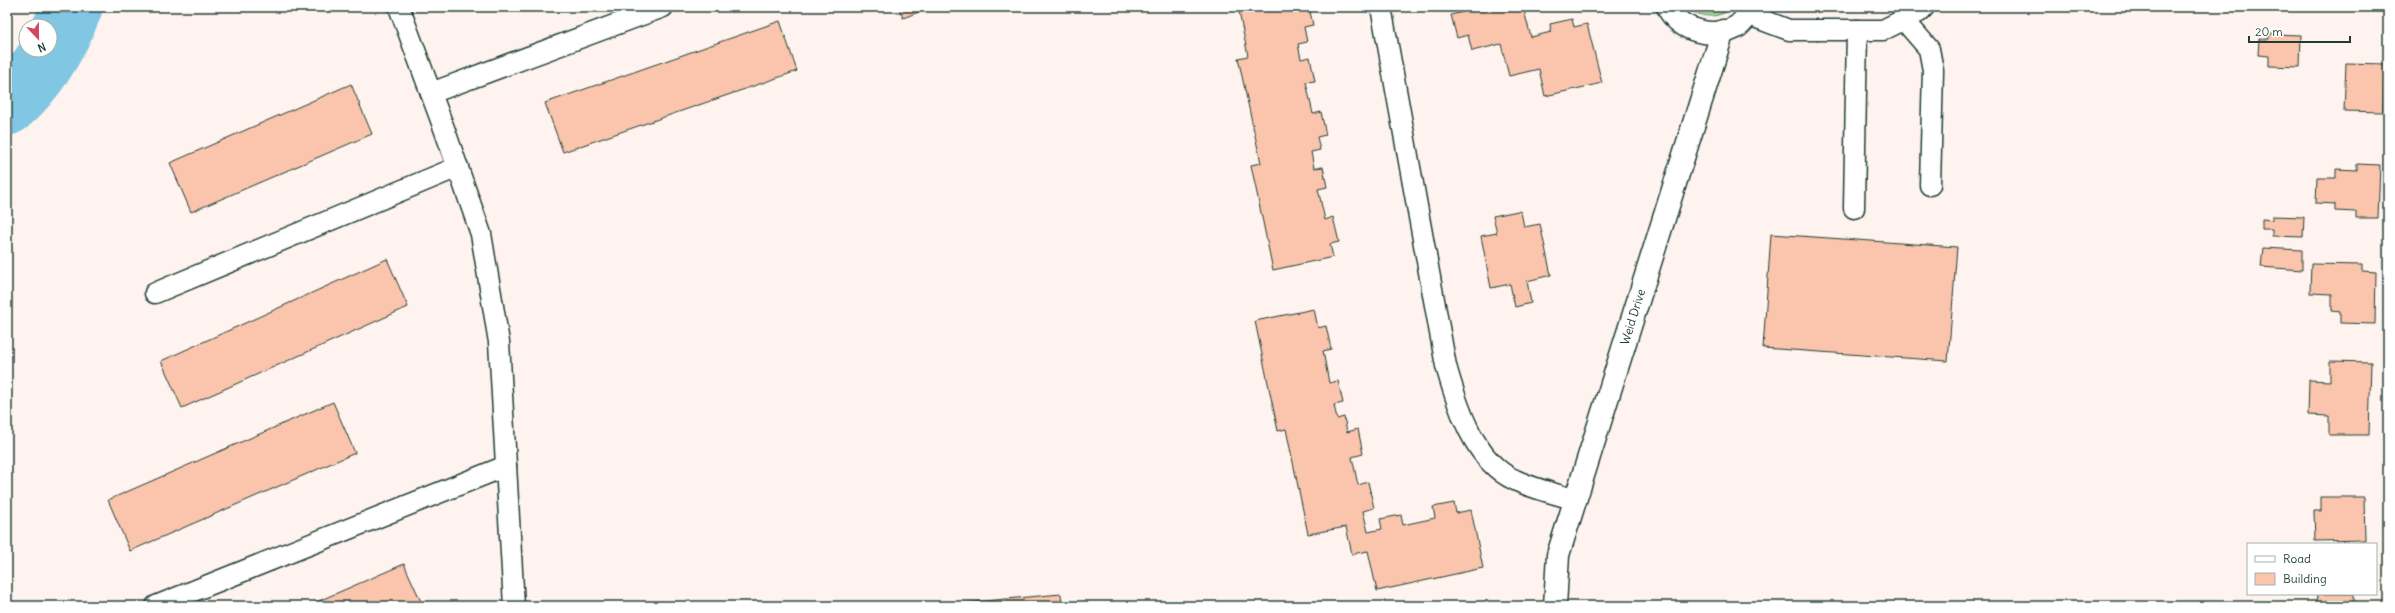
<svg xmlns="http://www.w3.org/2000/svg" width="2395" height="613" font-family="Delius,sans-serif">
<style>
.grass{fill:url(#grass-tufts);stroke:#618b68}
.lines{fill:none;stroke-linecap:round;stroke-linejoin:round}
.river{stroke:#81c6e2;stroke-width:61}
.building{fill:#fac5ac;stroke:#1f3d34}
.service-casing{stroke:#1f3d34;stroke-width:23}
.minor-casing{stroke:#1f3d34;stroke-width:25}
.service{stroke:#fff;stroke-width:20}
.minor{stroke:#fff;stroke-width:22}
.labels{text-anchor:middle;stroke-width:3.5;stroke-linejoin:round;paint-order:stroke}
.street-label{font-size:12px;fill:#1f3d34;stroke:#fff}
</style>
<defs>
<pattern id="grass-tufts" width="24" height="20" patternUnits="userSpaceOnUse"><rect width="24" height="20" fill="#a3d99d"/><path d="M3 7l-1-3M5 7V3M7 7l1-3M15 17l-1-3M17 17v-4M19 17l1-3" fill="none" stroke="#8cbb88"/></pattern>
</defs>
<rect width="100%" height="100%" fill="#fef3ee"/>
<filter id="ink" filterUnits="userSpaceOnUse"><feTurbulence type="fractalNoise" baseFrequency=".025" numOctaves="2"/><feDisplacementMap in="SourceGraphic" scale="8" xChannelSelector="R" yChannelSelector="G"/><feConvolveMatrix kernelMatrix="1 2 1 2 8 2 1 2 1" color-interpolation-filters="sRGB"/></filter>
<g filter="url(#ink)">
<path class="grass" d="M1687 7H1733C1720 19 1700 19 1687 7Z"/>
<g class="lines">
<path class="river" d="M7 105C36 80 58 43 72 7"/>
</g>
<g class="building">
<polygon points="899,7 932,7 903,18"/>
<polygon points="1238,7 1309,7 1313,25 1304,27 1307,42 1298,44 1301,59 1310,57 1315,81 1306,82 1313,114 1321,112 1326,135 1317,137 1320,150 1311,152 1314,168 1323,167 1327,187 1318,189 1325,220 1333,217 1339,242 1330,244 1333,257 1273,270 1251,165 1261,163 1238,58 1248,56"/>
<polygon points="1462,7 1523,7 1531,37 1551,32 1550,24 1572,19 1574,27 1587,24 1602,83 1545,96 1539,69 1509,76 1501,44 1472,51 1468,35 1457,38 1451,15 1463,12"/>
<polygon points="780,21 797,71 563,152 545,103"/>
<polygon points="2269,34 2301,35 2300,67 2269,66 2269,56 2258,55 2259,39 2269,39"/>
<polygon points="2346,63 2385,64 2383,112 2344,111"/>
<polygon points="351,84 372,134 191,212 170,163"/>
<polygon points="2357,164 2380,165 2378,218 2356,218 2356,212 2335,211 2335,204 2316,203 2317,178 2336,178 2336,169 2357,170"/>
<polygon points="1518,211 1521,212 1524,227 1540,224 1551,275 1527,281 1531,303 1515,307 1510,284 1491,288 1481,236 1497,233 1493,216"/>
<polygon points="2272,216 2304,217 2303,237 2272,236 2272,229 2262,229 2262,219 2272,220"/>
<polygon points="1771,234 1957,247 1948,361 1763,348"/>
<polygon points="2263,248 2302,250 2302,270 2261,267"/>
<polygon points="387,259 408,307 182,408 161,361"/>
<polygon points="2311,264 2362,265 2362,271 2376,272 2375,324 2340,323 2340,312 2332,311 2332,294 2310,293"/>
<polygon points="1314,309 1318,328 1326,326 1331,349 1323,351 1329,383 1338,381 1343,403 1334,405 1337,419 1344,417 1347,432 1358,429 1363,454 1352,457 1358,485 1368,482 1374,508 1363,511 1368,532 1382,529 1380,519 1401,515 1403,525 1435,518 1433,507 1454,503 1456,513 1471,510 1483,568 1377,591 1368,551 1352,554 1346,527 1308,534 1286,429 1278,431 1255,321"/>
<polygon points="2330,361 2371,362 2369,435 2329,435 2329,416 2308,415 2309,380 2330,381"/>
<polygon points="333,402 355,453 130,551 108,500"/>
<polygon points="2321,497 2364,497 2365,540 2315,541 2314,511 2321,511"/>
<polygon points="404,564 423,606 307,606"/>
<polygon points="1061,594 1062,606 962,606 962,603"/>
<polygon points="2318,594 2354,594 2354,606 2317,606"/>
</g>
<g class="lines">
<defs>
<g id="service">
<polyline points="399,7 445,131 481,234 499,342 514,606"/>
<path d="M1381 7 1446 366C1457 405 1474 462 1515 480 1534 489 1556 494 1576 500"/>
<polyline points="1749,15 1789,30 1883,30 1919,12 1924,7"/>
<polyline points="1904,20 1929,49 1933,70 1930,185"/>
<polyline points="431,93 663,7"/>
<polyline points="1854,208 1857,30"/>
<polyline points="155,293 458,167"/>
<polyline points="156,606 506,466"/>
</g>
<g id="minor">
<path d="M1668 7C1679 32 1716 40 1738 26 1744 21 1749 14 1754 7"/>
<polyline points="1555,606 1558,555 1723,31"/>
</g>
</defs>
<use href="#service" class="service-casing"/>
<use href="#minor" class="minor-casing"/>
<use href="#service" class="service"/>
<use href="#minor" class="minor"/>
</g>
</g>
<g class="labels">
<g class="street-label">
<text transform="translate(1633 317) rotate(-73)" y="4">Weid Drive</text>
</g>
</g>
<rect width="2395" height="613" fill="none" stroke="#fff" stroke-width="24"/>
<rect x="12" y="12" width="2371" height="589" fill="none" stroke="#1f3d34" stroke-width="1.5" filter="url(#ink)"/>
<rect x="2247" y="543" width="130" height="52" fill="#ffffff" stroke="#a5b1ae"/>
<rect x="2255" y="556" width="20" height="6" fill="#ffffff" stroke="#a5b1ae"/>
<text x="2283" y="563" font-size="12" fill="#1f3d34">Road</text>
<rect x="2255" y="573" width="20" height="12" fill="#fac5ac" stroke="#a5b1ae"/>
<text x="2283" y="583" font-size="12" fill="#1f3d34">Building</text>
<g transform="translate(38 38) rotate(158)"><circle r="19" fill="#ffffff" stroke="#a5b1ae"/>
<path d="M0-3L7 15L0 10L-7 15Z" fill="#d1495b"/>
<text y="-6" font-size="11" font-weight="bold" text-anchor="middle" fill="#1f3d34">N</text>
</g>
<path d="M2249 36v6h101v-6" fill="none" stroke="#1f3d34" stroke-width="2"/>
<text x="2255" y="36" font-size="12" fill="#1f3d34" stroke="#ffffff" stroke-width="3" paint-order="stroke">20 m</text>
</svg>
